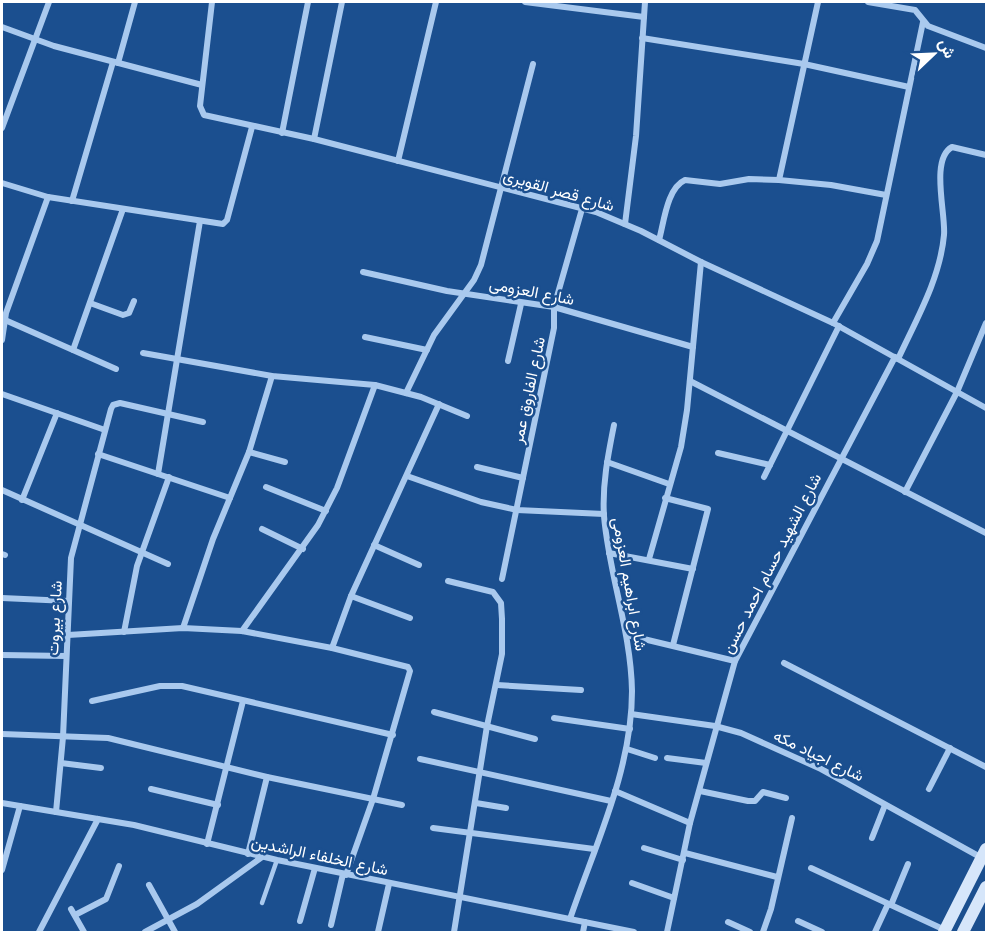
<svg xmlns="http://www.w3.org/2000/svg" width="988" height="934" font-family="Helvetica,Vazirmatn,sans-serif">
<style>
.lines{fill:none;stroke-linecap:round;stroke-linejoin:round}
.lane{stroke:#a9c9ee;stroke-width:4.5}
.street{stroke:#a9c9ee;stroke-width:6}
.secondary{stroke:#d6e6fa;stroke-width:12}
.labels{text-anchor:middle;stroke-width:5;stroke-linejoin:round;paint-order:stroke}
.street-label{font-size:16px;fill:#fff;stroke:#1b4f8f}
</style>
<rect width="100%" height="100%" fill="#1b4f8f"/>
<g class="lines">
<polyline class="lane" points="262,903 277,860"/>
<g class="street">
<polyline points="212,2 200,106 204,115 314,139 596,212 641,231 701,262 833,323 986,408"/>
<polyline points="525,2 644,17"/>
<polyline points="868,2 915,10 928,26 986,48"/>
<polyline points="2,27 54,46 202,85"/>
<polyline points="642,38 804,64 909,87"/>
<polyline points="118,63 135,2"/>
<polyline points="2,128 49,2"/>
<polyline points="282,133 308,2"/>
<polyline points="314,139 342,2"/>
<polyline points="398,161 436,2"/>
<polyline points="779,180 818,2"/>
<polyline points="2,183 48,197 223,224 227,220 252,127"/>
<polyline points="72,201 113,62"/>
<polyline points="625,224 636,136 645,2"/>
<path d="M659 240C664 222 667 188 685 180L720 184 749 179 779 180 831 185 886 195"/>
<polyline points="363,272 447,291 554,307 693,347"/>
<polyline points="90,303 123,315 129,313 134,301"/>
<polyline points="5,320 116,369"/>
<polyline points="833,323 867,264 877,241 923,22"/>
<polyline points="365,337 427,350"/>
<polyline points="2,340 6,313 48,197"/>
<polyline points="73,350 123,209"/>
<polyline points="143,353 272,376 375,385 421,397 467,416"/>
<path d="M898 359C916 320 940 279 944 235 946 214 930 159 952 147L986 155"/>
<polyline points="508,361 521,304"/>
<polyline points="690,381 986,533"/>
<polyline points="406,393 434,335 474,280 481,265 533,64"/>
<polyline points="2,394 105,430"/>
<polyline points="249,452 285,462"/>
<polyline points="718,453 770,465"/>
<polyline points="98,454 230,498"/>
<polyline points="607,462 669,484"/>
<polyline points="477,467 523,478"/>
<polyline points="158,474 200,221"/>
<polyline points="407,476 481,502 517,510 604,514"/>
<polyline points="764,477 839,326"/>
<polyline points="266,487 326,511"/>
<polyline points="2,490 168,564"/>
<polyline points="905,492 957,392 986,323"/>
<polyline points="665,498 708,509 673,645"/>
<polyline points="22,500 57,413"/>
<polyline points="262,529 303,549"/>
<polyline points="374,545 419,565"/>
<polyline points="609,553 693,569"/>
<polyline points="2,554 5,555"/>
<polyline points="649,559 681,447 687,410 701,262"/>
<polyline points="502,579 554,328 554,307 582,209"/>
<polyline points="448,581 493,592 501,603 502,619 502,654 487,726 454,932"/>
<polyline points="351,596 410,618"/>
<polyline points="2,598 68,601"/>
<polyline points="183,628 213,539 249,452 272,376"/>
<polyline points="242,631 318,525 337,488 375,385"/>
<polyline points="124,632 137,566 169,477"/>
<polyline points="68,635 183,628 242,631 332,648 408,667 410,671 373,799 346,875"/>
<polyline points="627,635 735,661"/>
<polyline points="332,648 351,596 439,404"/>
<polyline points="2,655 66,656"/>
<polyline points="784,663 986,767"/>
<polyline points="497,685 581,690"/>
<polyline points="92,701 160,686 182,686 393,735"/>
<polyline points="434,712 535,739"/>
<polyline points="631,714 715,726 741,733 821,769 982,858"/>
<polyline points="554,718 630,729"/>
<polyline points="2,734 108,738 267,777 402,805"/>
<polyline points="627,749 655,758"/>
<polyline points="667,758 706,763"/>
<polyline points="420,759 611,801"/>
<polyline points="61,763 101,768"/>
<polyline points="151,789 218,805"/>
<polyline points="929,789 950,748"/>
<polyline points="615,791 690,823"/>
<polyline points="700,791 748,801 755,801 763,792 786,798"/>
<polyline points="2,803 134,825 277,860 634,932"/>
<polyline points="476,803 506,808"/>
<polyline points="56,812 63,737 71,558 111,409 113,405 120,403 203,422"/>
<polyline points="433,828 594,849"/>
<polyline points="872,838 885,805"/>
<polyline points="207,844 243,701"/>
<polyline points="644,848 683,860"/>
<polyline points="685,853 777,877"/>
<polyline points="248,854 267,777"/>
<polyline points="811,868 945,930"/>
<polyline points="2,870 20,806"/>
<polyline points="632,883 674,898"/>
<polyline points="149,885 175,932"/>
<polyline points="891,905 908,864"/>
<polyline points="71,909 84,932"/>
<polyline points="75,915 106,899 119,866"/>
<path d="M570 919C595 845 632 770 632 691 631 631 609 575 604 516 602 485 608 455 614 425"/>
<polyline points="300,921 315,868"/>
<polyline points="798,921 822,932"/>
<polyline points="728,922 750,932"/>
<polyline points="331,925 343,874"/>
<polyline points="39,932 98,819"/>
<polyline points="145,932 197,904 262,857"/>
<polyline points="378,932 389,884"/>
<polyline points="583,932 585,922"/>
<polyline points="667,932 690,823 735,661 895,357"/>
<polyline points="763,932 771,909 792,818"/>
<polyline points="875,932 888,904"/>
</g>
<g class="secondary">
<polyline points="944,932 986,849"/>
<polyline points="963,932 986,887"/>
</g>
</g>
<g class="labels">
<g class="street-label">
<text transform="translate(559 190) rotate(16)" y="6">شارع قصر القويرى</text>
<text transform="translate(532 291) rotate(11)" y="6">شارع العزومى</text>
<text transform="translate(528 390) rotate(-78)" y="6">شارع الفاروق عمر</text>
<text transform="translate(771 563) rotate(-63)" y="6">شارع الشهيد حسام احمد حسن</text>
<text transform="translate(630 584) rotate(80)" y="6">شارع ابراهيم العزومى</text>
<text transform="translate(54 618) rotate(-87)" y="6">شارع بيروت</text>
<text transform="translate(819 755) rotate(26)" y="6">شارع اجياد مكه</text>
<text transform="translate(320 855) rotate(12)" y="6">شارع الخلفاء الراشدين</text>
</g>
</g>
<rect width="988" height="934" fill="none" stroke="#ffffff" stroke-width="6"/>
<g transform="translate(934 54) rotate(67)" stroke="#1b4f8f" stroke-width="4.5" paint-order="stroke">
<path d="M0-4.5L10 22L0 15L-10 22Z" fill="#ffffff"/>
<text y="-9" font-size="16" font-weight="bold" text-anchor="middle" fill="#ffffff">ش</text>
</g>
</svg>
